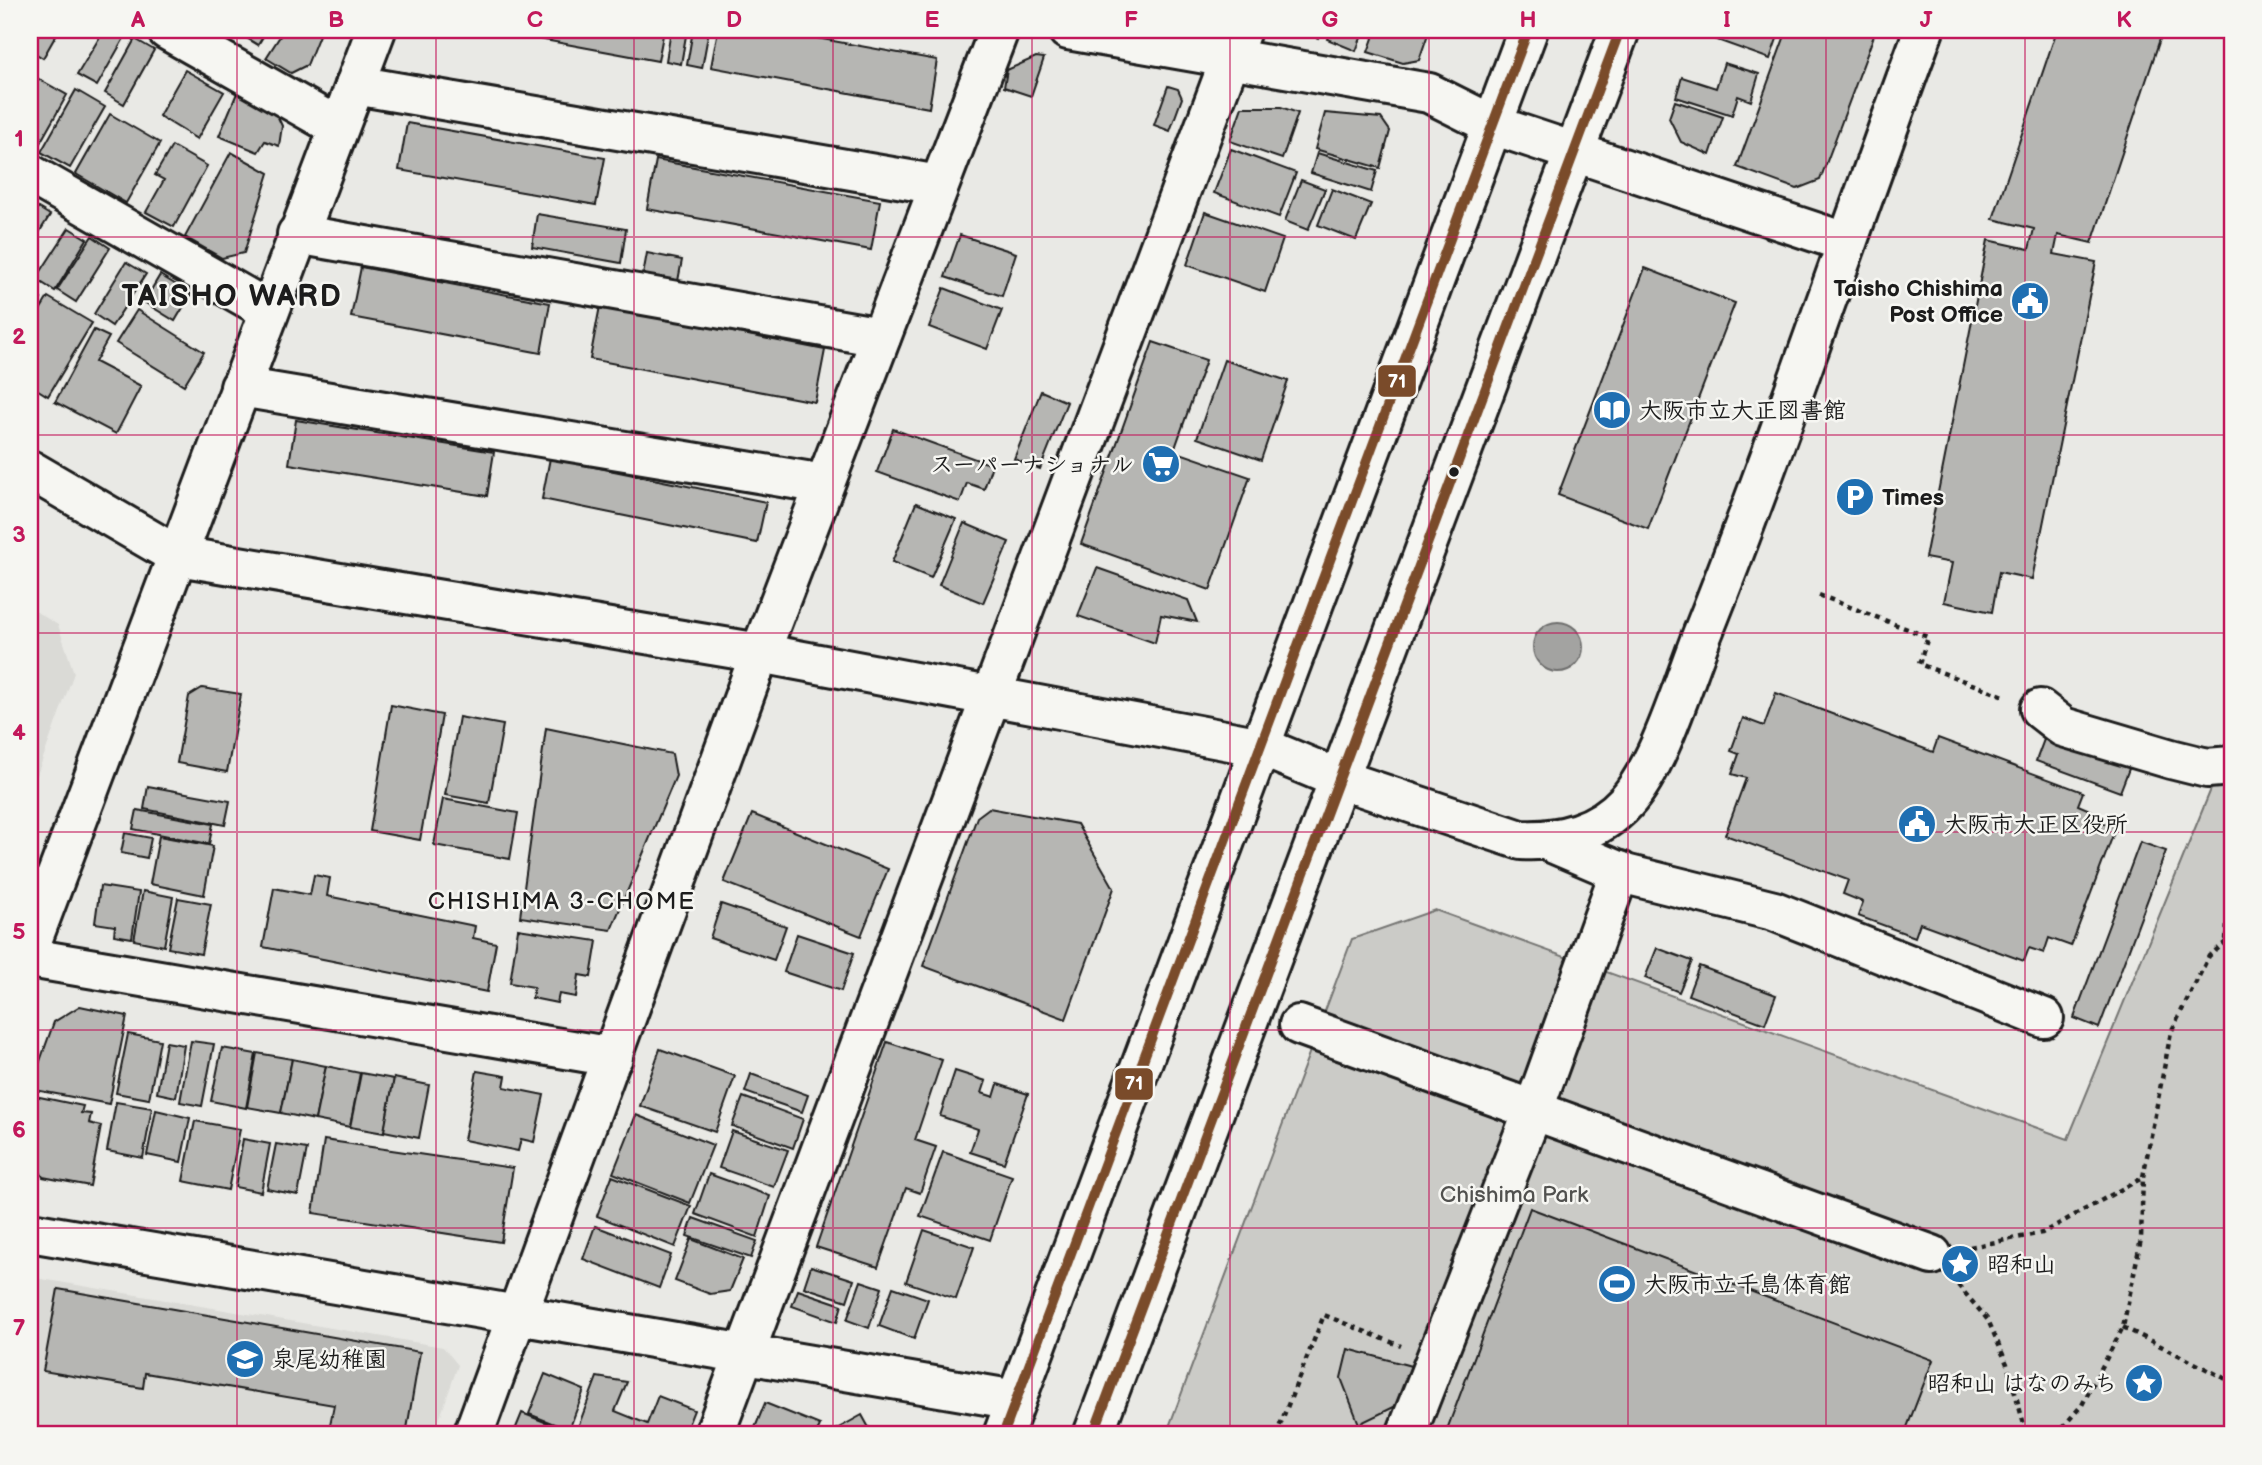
<svg xmlns="http://www.w3.org/2000/svg" width="2262" height="1465" font-family="'Balsamiq Sans','Klee One',sans-serif">
<style>
.built{fill:#dadad6}
.green{fill:#cbcbc7;stroke:#747472;stroke-width:2}
.water{fill:#a3a3a1;stroke:#6d6d6c;stroke-width:2}
.building{fill:#b6b6b3;stroke:#1c1c1c;stroke-width:2}
.lines{fill:none;stroke-linecap:round;stroke-linejoin:round}
.minor-casing{stroke:#1c1c1c;stroke-width:44}
.major-casing{stroke:#1c1c1c;stroke-width:44}
.path{stroke:#1c1c1c;stroke-width:4.5;stroke-dasharray:5 5;stroke-linecap:butt}
.minor{stroke:#f6f6f2;stroke-width:38}
.major{stroke:#f6f6f2;stroke-width:38}
.bus-1-casing{stroke:#f6f6f2;stroke-width:16}
.bus-1{stroke:#7a4b2a;stroke-width:10}
.grid{fill:none;stroke:#c2185b;stroke-width:2;stroke-opacity:0.55}
.bus-dot{fill:#1c1c1c;stroke:#f6f6f2;stroke-width:2.5}
.labels{text-anchor:middle;stroke-width:5;stroke-linejoin:round;paint-order:stroke}
.poi-label{font-size:23px;font-weight:bold;fill:#1c1c1c;stroke:#f6f6f2;text-anchor:start}
.park-label{font-size:23px;fill:#51514f;stroke:#f6f6f2}
.neighbourhood-label{font-size:24px;letter-spacing:2px;fill:#1c1c1c;stroke:#f6f6f2}
.district-label{font-size:30px;font-weight:bold;letter-spacing:2px;fill:#1c1c1c;stroke:#f6f6f2}
.line-badge{stroke:#f6f6f2;stroke-width:2.5}
.badge-label{font-size:19px;text-anchor:middle;font-weight:bold;fill:#fff}
.neatline{fill:none;stroke:#c2185b;stroke-width:2.5}
.grid-label{font-size:23px;text-anchor:middle;font-weight:bold;fill:#c2185b}
</style>
<rect width="100%" height="100%" fill="#e9e9e5"/>
<filter id="ink" filterUnits="userSpaceOnUse"><feTurbulence type="fractalNoise" baseFrequency=".0143" numOctaves="2"/><feDisplacementMap in="SourceGraphic" scale="14" xChannelSelector="R" yChannelSelector="G"/><feConvolveMatrix kernelMatrix="1 2 1 2 8 2 1 2 1" color-interpolation-filters="sRGB"/></filter>
<g filter="url(#ink)">
<g class="built">
<polygon points="30,608 58,625 74,673 30,794"/>
<polygon points="30,1277 443,1347 458,1365 434,1435 30,1435"/>
</g>
<polygon class="green" points="2218,772 2232,775 2232,1435 1166,1435 1352,939 1435,910 2068,1139"/>
<circle class="water" cx="1558" cy="647" r="25"/>
<g class="building">
<polygon points="30,30 59,30 43,58 30,50"/>
<polygon points="104,30 120,30 127,33 97,86 77,75"/>
<polygon points="233,30 267,30 258,45"/>
<polygon points="284,30 321,30 307,65 291,73 266,58"/>
<polygon points="491,30 664,30 658,61"/>
<polygon points="671,30 687,30 681,64 666,61"/>
<polygon points="693,30 709,30 702,68 687,65"/>
<polygon points="718,30 773,30 937,60 929,108 711,67"/>
<polygon points="1296,30 1321,30 1318,38"/>
<polygon points="1330,30 1364,30 1356,51 1327,39"/>
<polygon points="1376,30 1415,30 1428,34 1419,60 1403,63 1368,52"/>
<polygon points="1705,30 1780,30 1770,59 1703,35"/>
<polygon points="1787,30 1876,30 1820,180 1797,189 1737,167"/>
<polygon points="2057,30 2163,30 2092,243 2058,235 2054,254 2096,262 2032,579 1999,572 1992,612 1944,602 1952,563 1925,558 1988,240 2029,249 2034,229 1993,219"/>
<polygon points="135,39 154,50 124,104 105,93"/>
<polygon points="1036,57 1044,58 1031,96 1004,87 1007,70"/>
<polygon points="1724,63 1759,74 1751,101 1738,96 1732,115 1676,97 1682,77 1716,88"/>
<polygon points="185,70 224,92 197,139 159,116"/>
<polygon points="30,74 67,95 36,150 30,146"/>
<polygon points="1168,86 1178,89 1182,98 1170,131 1154,125"/>
<polygon points="76,90 105,107 70,168 41,152"/>
<polygon points="237,93 276,113 282,126 279,146 265,141 258,152 219,136"/>
<polygon points="1675,101 1723,117 1710,155 1681,142 1669,118"/>
<polygon points="1242,107 1281,107 1298,113 1282,159 1230,141"/>
<polygon points="1325,113 1381,118 1390,131 1380,168 1315,149"/>
<polygon points="110,114 160,143 126,203 76,174"/>
<polygon points="407,123 605,158 596,205 399,170"/>
<polygon points="172,146 207,166 174,227 146,212 164,180 155,175"/>
<polygon points="1231,149 1296,173 1279,217 1214,193"/>
<polygon points="231,152 269,173 244,253 222,258 185,237"/>
<polygon points="1317,153 1377,171 1371,192 1311,173"/>
<polygon points="656,160 880,201 871,250 647,209"/>
<polygon points="1301,180 1325,189 1308,230 1285,221"/>
<polygon points="1332,189 1371,204 1356,240 1318,225"/>
<polygon points="30,203 50,215 30,247"/>
<polygon points="1205,212 1283,239 1265,292 1187,265"/>
<polygon points="537,214 626,229 621,263 532,247"/>
<polygon points="69,228 87,239 55,291 36,279"/>
<polygon points="960,235 1016,253 1002,296 945,277"/>
<polygon points="92,236 110,248 76,302 57,290"/>
<polygon points="647,253 682,260 678,281 643,275"/>
<polygon points="126,262 146,274 112,326 94,314"/>
<polygon points="361,267 550,303 541,353 351,317"/>
<polygon points="1645,268 1735,303 1648,529 1558,495"/>
<polygon points="160,275 191,294 175,321 144,302"/>
<polygon points="944,288 1002,310 987,349 929,327"/>
<polygon points="30,292 41,299 30,318"/>
<polygon points="48,297 92,323 48,396 30,385 30,327"/>
<polygon points="600,306 825,350 815,402 590,359"/>
<polygon points="137,310 204,352 184,385 116,343"/>
<polygon points="94,330 109,337 95,362 141,386 116,434 55,402"/>
<polygon points="1153,342 1206,360 1174,451 1250,477 1210,590 1081,544"/>
<polygon points="1224,360 1288,381 1261,460 1197,438"/>
<polygon points="1041,391 1067,402 1040,469 1014,459"/>
<polygon points="296,420 494,452 487,496 289,464"/>
<polygon points="893,429 992,465 984,489 967,483 960,502 877,472"/>
<polygon points="550,458 766,502 757,543 542,499"/>
<polygon points="916,503 956,519 931,578 892,562"/>
<polygon points="964,523 1009,542 983,603 939,585"/>
<polygon points="1097,568 1188,600 1197,622 1161,615 1155,643 1078,616"/>
<polygon points="202,688 241,694 227,772 177,763 189,696"/>
<polygon points="1776,693 1933,752 1938,738 2083,792 2078,805 2097,813 2095,820 2116,827 2071,946 2049,938 2044,953 2029,948 2024,961 1920,923 1915,937 1858,916 1863,902 1843,894 1848,880 1725,835 1746,778 1732,774 1739,754 1731,751 1743,718 1764,726"/>
<polygon points="391,705 442,715 420,840 370,831"/>
<polygon points="459,717 503,725 489,803 445,795"/>
<polygon points="546,728 672,754 676,776 611,930 520,917"/>
<polygon points="2046,734 2130,766 2120,792 2036,761"/>
<polygon points="148,786 230,801 225,825 144,809"/>
<polygon points="443,799 518,813 510,859 434,845"/>
<polygon points="989,808 1077,824 1114,888 1066,1019 923,966 977,817"/>
<polygon points="137,810 213,824 209,844 133,829"/>
<polygon points="752,814 888,869 861,936 724,882"/>
<polygon points="125,833 151,838 147,858 121,853"/>
<polygon points="159,836 213,846 204,895 150,884"/>
<polygon points="2140,842 2166,851 2099,1028 2074,1018"/>
<polygon points="314,875 330,878 327,896 475,926 473,938 496,943 487,992 263,947 274,888 310,895"/>
<polygon points="100,886 139,892 132,938 114,935 115,926 95,923"/>
<polygon points="143,891 173,897 164,946 134,940"/>
<polygon points="178,898 211,904 201,954 168,948"/>
<polygon points="721,904 786,926 774,960 710,938"/>
<polygon points="518,929 597,941 591,977 579,975 576,997 559,994 557,1003 532,998 534,987 510,983"/>
<polygon points="797,934 854,953 841,991 784,972"/>
<polygon points="1657,948 1692,961 1679,992 1645,978"/>
<polygon points="1699,966 1776,995 1765,1024 1688,995"/>
<polygon points="80,1006 127,1016 109,1104 30,1089 54,1022"/>
<polygon points="128,1034 160,1040 149,1099 116,1093"/>
<polygon points="191,1041 214,1044 202,1106 180,1102"/>
<polygon points="166,1042 184,1045 176,1097 157,1093"/>
<polygon points="887,1042 942,1060 915,1140 936,1147 920,1193 906,1188 878,1267 816,1247"/>
<polygon points="222,1048 256,1054 246,1108 211,1101"/>
<polygon points="660,1049 735,1076 715,1132 640,1106"/>
<polygon points="257,1053 292,1059 281,1113 247,1107"/>
<polygon points="292,1059 326,1066 315,1120 281,1113"/>
<polygon points="326,1066 360,1073 350,1127 315,1120"/>
<polygon points="477,1071 506,1076 504,1087 544,1095 534,1142 521,1139 518,1151 464,1140"/>
<polygon points="955,1071 986,1081 982,1093 994,1097 998,1084 1028,1094 1004,1163 970,1152 978,1129 940,1116"/>
<polygon points="361,1073 394,1079 384,1133 350,1127"/>
<polygon points="751,1074 808,1095 802,1112 745,1092"/>
<polygon points="394,1078 429,1085 419,1138 384,1131"/>
<polygon points="30,1095 83,1106 81,1113 91,1114 89,1123 101,1126 90,1186 43,1177 30,1155"/>
<polygon points="743,1097 803,1119 793,1148 732,1126"/>
<polygon points="116,1102 152,1108 143,1158 107,1151"/>
<polygon points="156,1110 190,1118 181,1162 147,1155"/>
<polygon points="636,1115 713,1145 690,1203 613,1173"/>
<polygon points="195,1121 240,1129 228,1190 183,1181"/>
<polygon points="732,1131 788,1150 774,1187 719,1168"/>
<polygon points="243,1139 270,1144 261,1192 235,1187"/>
<polygon points="324,1140 513,1168 501,1242 313,1213"/>
<polygon points="276,1144 307,1149 298,1195 267,1189"/>
<polygon points="943,1152 1012,1176 990,1240 920,1216"/>
<polygon points="709,1174 770,1196 757,1237 695,1214"/>
<polygon points="612,1176 691,1206 675,1247 597,1216"/>
<polygon points="1530,1208 1933,1360 1904,1435 1445,1435"/>
<polygon points="693,1218 757,1241 751,1258 687,1236"/>
<polygon points="595,1226 671,1255 659,1288 583,1259"/>
<polygon points="924,1230 974,1247 956,1299 906,1282"/>
<polygon points="691,1239 743,1259 730,1291 710,1294 675,1281"/>
<polygon points="811,1266 854,1280 847,1301 804,1287"/>
<polygon points="861,1281 882,1288 869,1328 847,1320"/>
<polygon points="893,1287 928,1299 914,1339 879,1326"/>
<polygon points="58,1289 420,1352 406,1435 328,1435 334,1405 145,1373 143,1388 43,1371"/>
<polygon points="798,1290 842,1305 837,1322 792,1306"/>
<polygon points="1348,1349 1411,1366 1396,1406 1359,1424 1341,1378"/>
<polygon points="545,1374 584,1390 569,1430 529,1414"/>
<polygon points="597,1377 627,1382 615,1411 647,1424 658,1396 694,1410 684,1435 575,1435"/>
<polygon points="765,1403 820,1425 816,1435 752,1435"/>
<polygon points="522,1413 565,1430 562,1435 513,1435"/>
<polygon points="862,1415 873,1435 826,1435"/>
</g>
<g class="lines">
<defs>
<g id="minor">
<polyline points="167,30 338,127"/>
<polyline points="1068,30 1429,93 1493,125 1845,242"/>
<polyline points="355,85 939,185"/>
<polyline points="30,174 268,310"/>
<polyline points="297,234 881,337"/>
<polyline points="240,387 824,484"/>
<path d="M30 470 178 556 760 653 1262 747 1339 779 1521 840C1559 842 1599 832 1626 802 1661 763 1684 679 1704 630 1783 432 1850 229 1924 30"/>
<polyline points="2040,709 2063,727 2171,759 2207,768 2232,766"/>
<polyline points="1550,842 1625,874 1774,911 2044,1018"/>
<polyline points="30,946 376,30"/>
<polyline points="30,958 613,1057"/>
<polyline points="1299,1025 1932,1255"/>
<polyline points="30,1232 1016,1400"/>
<polyline points="473,1435 760,653 999,30"/>
<polyline points="714,1435 1241,30"/>
<polyline points="1406,1435 1533,1111 1620,871"/>
</g>
<g id="major">
<polyline points="1003,1435 1528,30"/>
<polyline points="1093,1435 1620,30"/>
</g>
</defs>
<use href="#minor" class="minor-casing"/>
<use href="#major" class="major-casing"/>
<g class="path">
<polyline points="1819,595 1928,637 1919,664 2004,696"/>
<polyline points="2226,940 2232,847"/>
<polyline points="1970,1247 2042,1233 2142,1178"/>
<polyline points="1958,1285 1988,1320 2007,1364 2027,1435"/>
<polyline points="2123,1327 2232,1382"/>
<polyline points="1276,1435 1324,1315 1401,1346"/>
<polyline points="2056,1435 2082,1405 2123,1327 2141,1239 2143,1177 2171,1032 2209,956 2232,937"/>
</g>
<use href="#minor" class="minor"/>
<use href="#major" class="major"/>
<defs>
<g id="bus-1">
<polyline points="1003,1435 1528,30"/>
<polyline points="1093,1435 1620,30"/>
</g>
</defs>
<use href="#bus-1" class="bus-1-casing"/>
<use href="#bus-1" class="bus-1"/>
</g>
</g>
<path class="grid" d="M237 30V1435M436 30V1435M634 30V1435M833 30V1435M1032 30V1435M1230 30V1435M1429 30V1435M1628 30V1435M1826 30V1435M2025 30V1435M30 237H2232M30 435H2232M30 633H2232M30 832H2232M30 1030H2232M30 1228H2232"/>
<defs>
<symbol id="civic-disc" viewBox="-11 -11 22 22"><circle r="9.5" fill="#1f6fb2" stroke="#f6f6f2"/><path d="M-.6-6.5H3V-4.5H.6V-3L4-1V1h2V6H-6V1h2V-1L-.6-3ZM-1.2 2.5V6h2.4V2.5Z" fill="#fff"/></symbol>
<symbol id="library-disc" viewBox="-11 -11 22 22"><circle r="9.5" fill="#1f6fb2" stroke="#f6f6f2"/><path d="M-6-4Q-3-5.5-.7-3.5V5Q-3 3-6 4ZM6-4Q3-5.5 .7-3.5V5Q3 3 6 4Z" fill="#fff"/></symbol>
<symbol id="supermarket-disc" viewBox="-11 -11 22 22"><circle r="9.5" fill="#1f6fb2" stroke="#f6f6f2"/><path d="M-6-5.5h2.5l.6 2H6L4.5 2H-2.5L-4.4-4H-6ZM-1.5 3.2a1.3 1.3 0 1 0 .1 0ZM3 3.2a1.3 1.3 0 1 0 .1 0Z" fill="#fff"/></symbol>
<symbol id="parking-disc" viewBox="-11 -11 22 22"><circle r="9.5" fill="#1f6fb2" stroke="#f6f6f2"/><path d="M-3.5-5.5H1a3.5 3.5 0 0 1 0 7H-1V5.5H-3.5ZM-1-3.4V-.6H.8a1.4 1.4 0 0 0 0-2.8Z" fill="#fff"/></symbol>
<symbol id="sight-disc" viewBox="-11 -11 22 22"><circle r="9.5" fill="#1f6fb2" stroke="#f6f6f2"/><path d="M0-6L1.8-2.2L6-1.7L2.9 1.2L3.7 5.4L0 3.3L-3.7 5.4L-2.9 1.2L-6-1.7L-1.8-2.2Z" fill="#fff"/></symbol>
<symbol id="stadium-disc" viewBox="-11 -11 22 22"><circle r="9.5" fill="#1f6fb2" stroke="#f6f6f2"/><path d="M0-5a6.5 5 0 1 0 0 10a6.5 5 0 1 0 0-10ZM-3.5-1.8h7v3.6h-7Z" fill="#fff"/></symbol>
<symbol id="school-disc" viewBox="-11 -11 22 22"><circle r="9.5" fill="#1f6fb2" stroke="#f6f6f2"/><path d="M0-5L7-2L0 1L-7-2ZM-4 1L0 2.5L4 1V4Q0 6-4 4Z" fill="#fff"/></symbol>
</defs>
<g fill-rule="evenodd">
<use href="#civic-disc" x="2008" y="279" width="44" height="44"/>
<use href="#library-disc" x="1590" y="388" width="44" height="44"/>
<use href="#supermarket-disc" x="1139" y="442" width="44" height="44"/>
<use href="#parking-disc" x="1833" y="475" width="44" height="44"/>
<use href="#civic-disc" x="1895" y="802" width="44" height="44"/>
<use href="#sight-disc" x="1938" y="1242" width="44" height="44"/>
<use href="#stadium-disc" x="1595" y="1262" width="44" height="44"/>
<use href="#school-disc" x="223" y="1337" width="44" height="44"/>
<use href="#sight-disc" x="2122" y="1361" width="44" height="44"/>
</g>
<circle class="bus-dot" cx="1454" cy="472" r="6"/>
<g class="labels">
<g class="poi-label">
<text x="2003" y="296" text-anchor="end">Taisho Chishima<tspan x="2003" dy="26">Post Office</tspan></text>
<text x="1639" y="418">大阪市立大正図書館</text>
<text x="1134" y="472" text-anchor="end">スーパーナショナル</text>
<text x="1882" y="505">Times</text>
<text x="1944" y="832">大阪市大正区役所</text>
<text x="1987" y="1272">昭和山</text>
<text x="1644" y="1292">大阪市立千島体育館</text>
<text x="272" y="1367">泉尾幼稚園</text>
<text x="2117" y="1391" text-anchor="end">昭和山 はなのみち</text>
</g>
<g class="park-label">
<text x="1514" y="1202">Chishima Park</text>
</g>
<g class="neighbourhood-label">
<text x="562" y="909">CHISHIMA 3-CHOME</text>
</g>
<g class="district-label">
<text x="232" y="306">TAISHO WARD</text>
</g>
</g>
<g class="line-badge">
<rect x="1377" y="364" width="40" height="34" rx="7" fill="#7a4b2a"/>
<rect x="1114" y="1067" width="40" height="34" rx="7" fill="#7a4b2a"/>
</g>
<g class="badge-label">
<text x="1397" y="388">71</text>
<text x="1134" y="1090">71</text>
</g>
<rect width="2262" height="1465" fill="none" stroke="#f6f6f2" stroke-width="77"/>
<rect x="38" y="38" width="2186" height="1388" class="neatline"/>
<g class="grid-label">
<text x="138" y="27">A</text>
<text x="336" y="27">B</text>
<text x="535" y="27">C</text>
<text x="734" y="27">D</text>
<text x="932" y="27">E</text>
<text x="1131" y="27">F</text>
<text x="1330" y="27">G</text>
<text x="1528" y="27">H</text>
<text x="1727" y="27">I</text>
<text x="1926" y="27">J</text>
<text x="2124" y="27">K</text>
<text x="19" y="146">1</text>
<text x="19" y="344">2</text>
<text x="19" y="542">3</text>
<text x="19" y="740">4</text>
<text x="19" y="939">5</text>
<text x="19" y="1137">6</text>
<text x="19" y="1335">7</text>
</g>
</svg>
